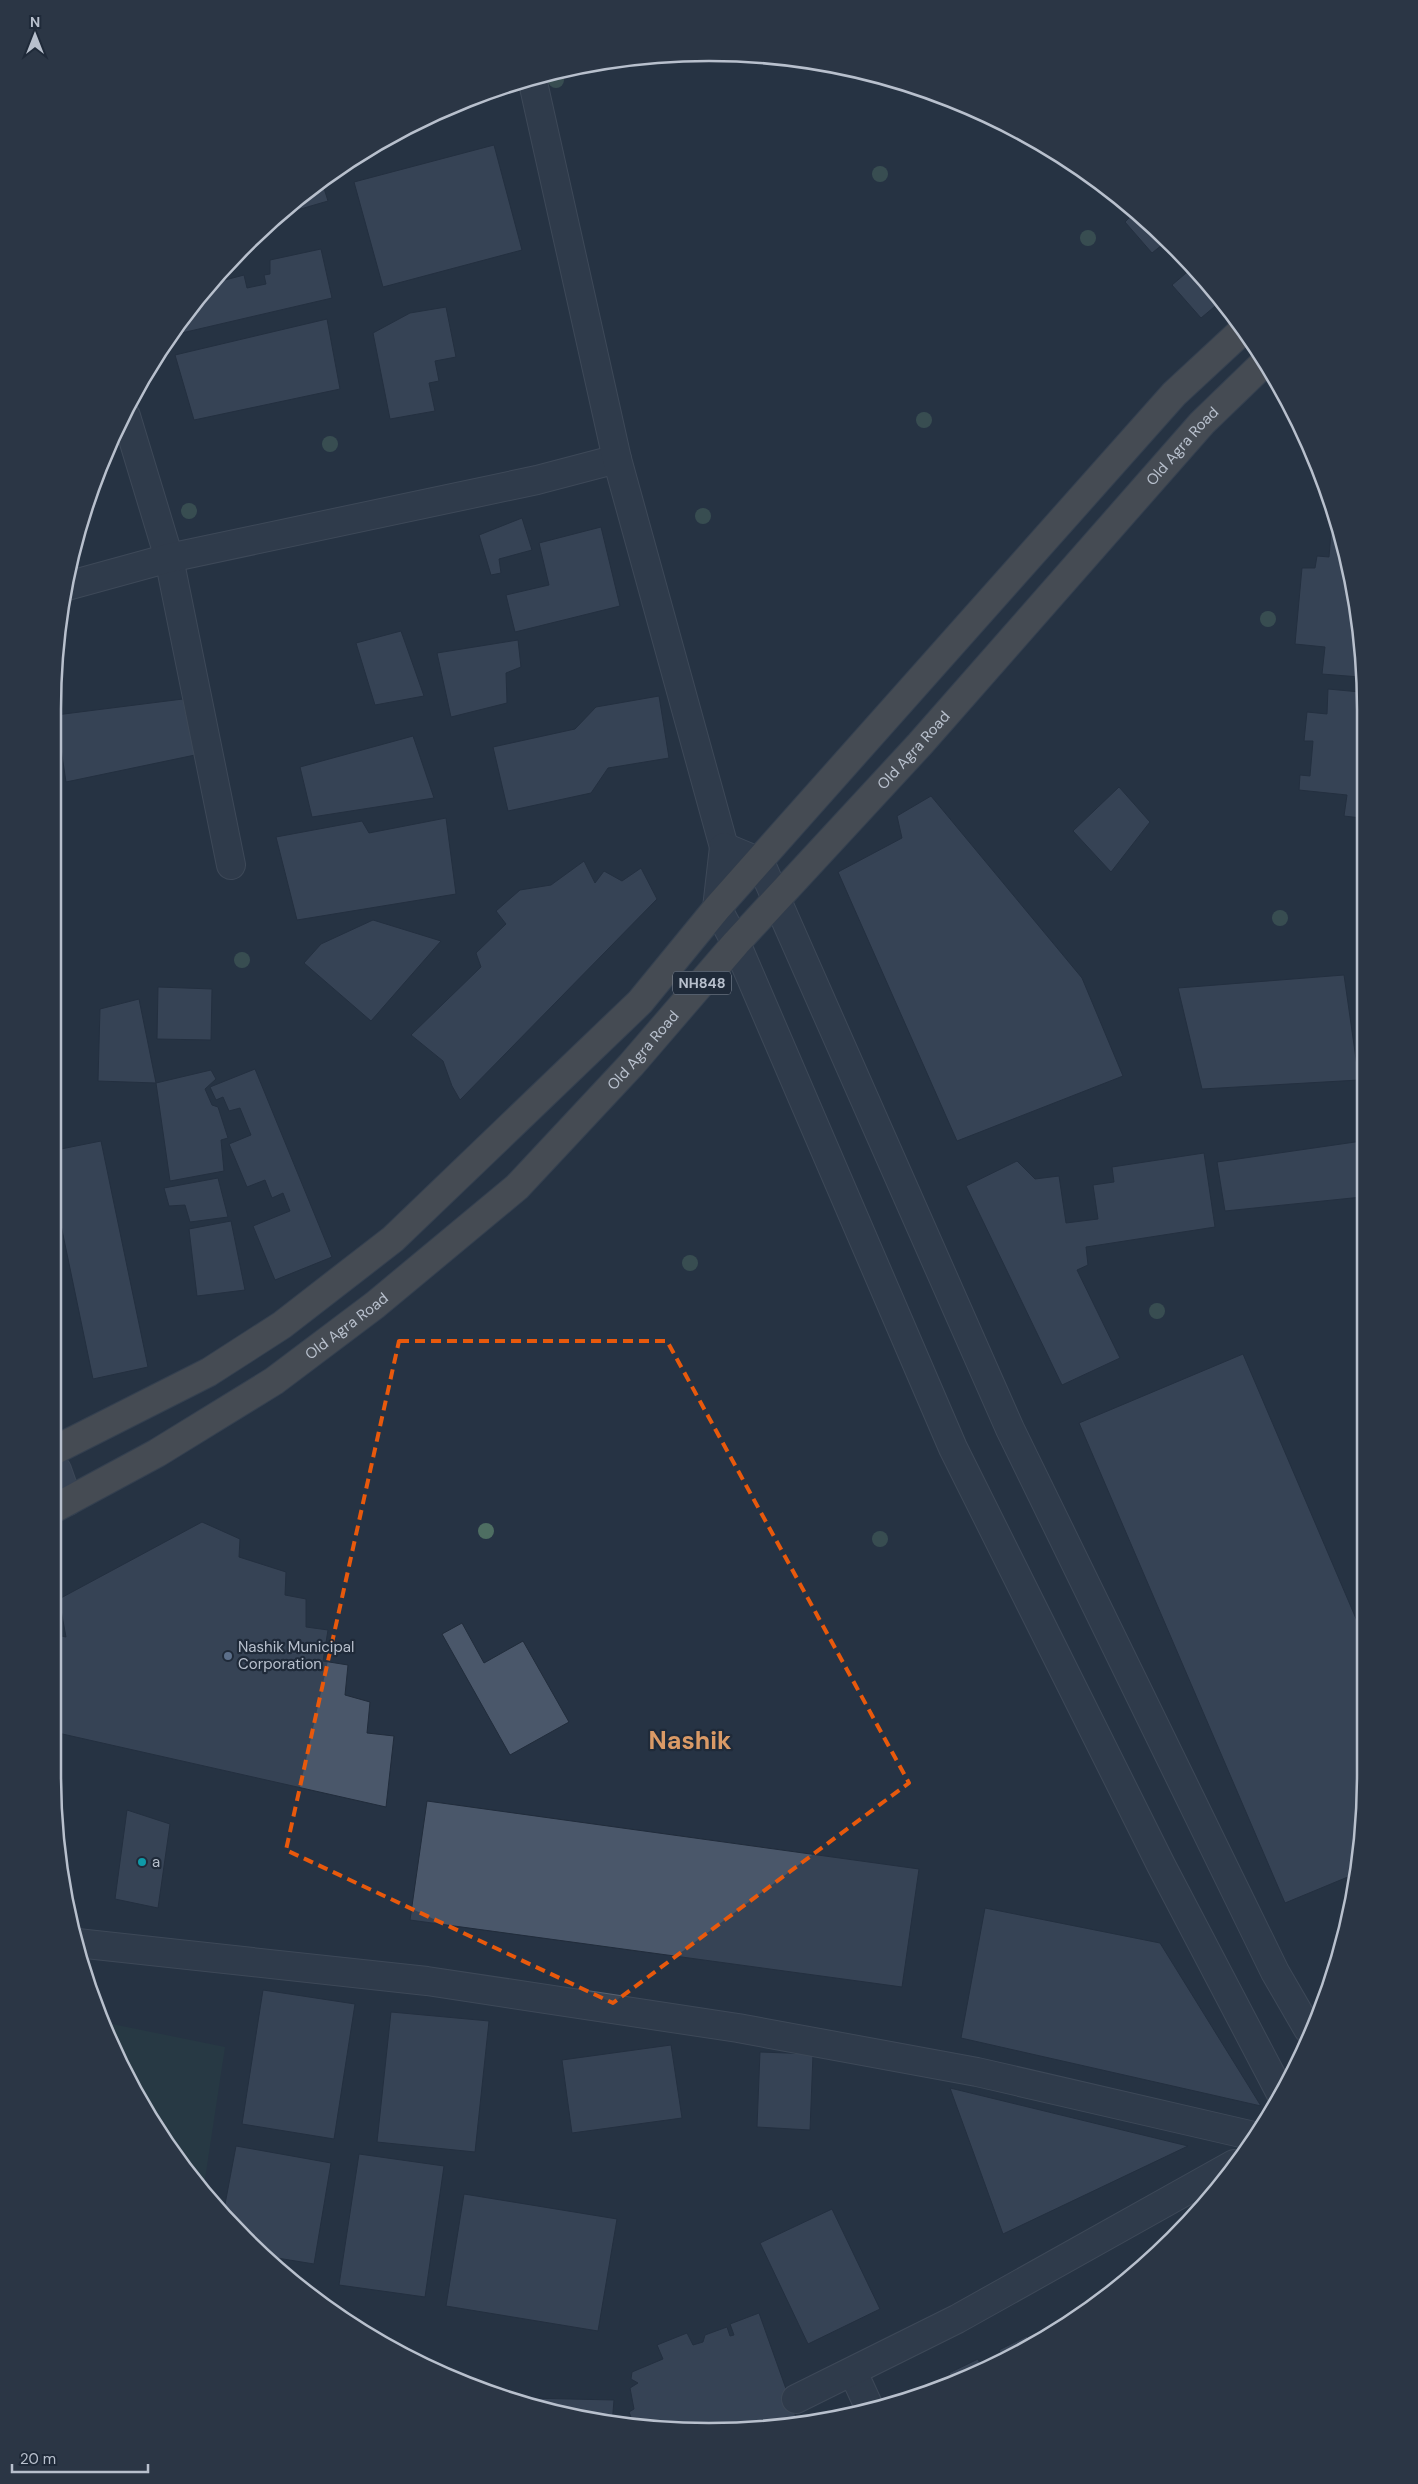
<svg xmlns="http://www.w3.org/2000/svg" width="1418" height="2484" font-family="'DM Sans',sans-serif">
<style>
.green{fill:#284145}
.building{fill:#4a576a;stroke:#212c3b}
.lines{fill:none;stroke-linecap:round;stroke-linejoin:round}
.minor-casing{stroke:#596371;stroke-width:30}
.tertiary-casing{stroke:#596371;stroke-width:30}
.secondary-casing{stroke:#596371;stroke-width:30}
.trunk-casing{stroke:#45505e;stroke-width:30}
.minor{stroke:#3b4554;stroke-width:28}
.tertiary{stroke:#3b4554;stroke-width:28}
.secondary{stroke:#495467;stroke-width:28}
.trunk{stroke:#6a6866;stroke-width:28}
.tree{fill:#4e6e62}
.marked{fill:none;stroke:#e8590c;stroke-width:4;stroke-dasharray:10 6;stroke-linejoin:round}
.service-dot{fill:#5c6f8a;stroke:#1f2a39;stroke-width:2}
.culture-dot{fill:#0f9aa8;stroke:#1f2a39;stroke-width:2}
.labels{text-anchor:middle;stroke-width:4.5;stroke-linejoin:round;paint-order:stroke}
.shield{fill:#1f2a39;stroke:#8a93a1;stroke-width:1}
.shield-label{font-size:14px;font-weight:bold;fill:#b8c0cd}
.street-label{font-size:15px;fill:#b8c0cd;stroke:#1f2a39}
.poi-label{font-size:15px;fill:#b8c0cd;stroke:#1f2a39;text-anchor:start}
.town-label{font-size:25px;font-weight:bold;fill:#da9a66;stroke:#1f2a39}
.rim{fill:none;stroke:#b8c0cd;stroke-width:2.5}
</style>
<rect width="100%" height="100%" fill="#263344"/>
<polygon class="green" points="102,2022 225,2047 203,2192 188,2174 120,2066"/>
<g class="building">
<polygon points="1018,132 1037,140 1021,144"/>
<polygon points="494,145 522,250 383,287 354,182"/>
<polygon points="333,174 322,182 328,201 297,210 294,202 310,188"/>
<polygon points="1133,214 1168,240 1152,253 1125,222"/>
<polygon points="321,249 332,298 173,335 220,272 223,271 225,280 244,275 247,288 266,284 264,275 270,274 270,260"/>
<polygon points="1192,268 1220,302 1201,318 1172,285"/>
<polygon points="446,307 456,357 435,361 439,381 429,383 435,411 390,419 373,333 410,313"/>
<polygon points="327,319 340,389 194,420 175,355"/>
<polygon points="522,518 532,550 499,559 501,573 491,575 479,535"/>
<polygon points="601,527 620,606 515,632 506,595 549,585 539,543"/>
<polygon points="1331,533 1339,534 1360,624 1360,677 1322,674 1325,647 1295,644 1302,568 1315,568 1317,556 1329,557"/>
<polygon points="401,631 424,696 375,705 356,643"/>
<polygon points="518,640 521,667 506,673 507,703 451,717 437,653"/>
<polygon points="1328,689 1360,692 1361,818 1344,816 1347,795 1299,790 1300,775 1310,776 1313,741 1304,741 1307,712 1327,714"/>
<polygon points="659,696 669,758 608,768 591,793 508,811 493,747 575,729 596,707"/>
<polygon points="183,699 195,755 66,782 56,715"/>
<polygon points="413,736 434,798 312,817 300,767"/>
<polygon points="1119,787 1150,822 1111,872 1073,831"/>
<polygon points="931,796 1082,978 1123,1076 957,1141 838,872 902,838 897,816"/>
<polygon points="446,818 456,894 297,920 276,837 362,821 369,833"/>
<polygon points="584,861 595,883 604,871 622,881 641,868 657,899 460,1100 452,1086 443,1061 411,1035 481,967 476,953 506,924 496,911 520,890 551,885"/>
<polygon points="373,920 441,941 371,1021 304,963 321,944"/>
<polygon points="1344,975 1359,1080 1202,1089 1178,988"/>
<polygon points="158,987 212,989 211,1040 157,1039"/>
<polygon points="139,999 156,1083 98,1081 100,1009"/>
<polygon points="255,1069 332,1257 275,1280 253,1226 290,1211 283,1193 272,1198 265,1180 247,1187 229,1144 251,1135 240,1108 229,1111 223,1097 216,1100 210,1087"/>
<polygon points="211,1070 216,1079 205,1089 212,1105 218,1107 228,1138 221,1140 224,1171 170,1181 156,1083"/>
<polygon points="101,1141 148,1367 93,1379 56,1201 56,1150"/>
<polygon points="1362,1141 1362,1197 1225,1211 1217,1162"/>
<polygon points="1204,1153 1215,1227 1086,1247 1088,1265 1077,1270 1120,1358 1062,1385 966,1186 1017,1161 1035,1179 1059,1176 1066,1223 1098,1219 1093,1185 1114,1182 1112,1167"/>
<polygon points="218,1178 228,1217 190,1222 185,1205 169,1206 164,1188"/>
<polygon points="231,1221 245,1290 197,1296 189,1229"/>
<polygon points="1243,1354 1363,1635 1364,1818 1355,1874 1285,1903 1079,1423"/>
<polygon points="202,1522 240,1539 239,1557 286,1572 285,1595 306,1599 306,1627 328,1630 323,1661 348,1665 345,1695 370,1702 367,1733 394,1736 386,1807 58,1733 57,1635 66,1637 59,1599"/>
<polygon points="462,1623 484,1663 523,1641 569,1722 510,1755 442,1634"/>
<polygon points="427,1801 919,1869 902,1987 410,1920"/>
<polygon points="127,1810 170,1824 158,1908 115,1899"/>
<polygon points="985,1908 1160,1943 1261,2106 961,2038"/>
<polygon points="263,1990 355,2004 334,2139 242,2124"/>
<polygon points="391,2012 489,2021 475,2152 377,2142"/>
<polygon points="671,2045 682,2118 572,2133 562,2060"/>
<polygon points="760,2052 813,2054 810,2130 757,2127"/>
<polygon points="950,2088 1188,2146 1003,2234"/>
<polygon points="236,2146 331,2163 314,2264 265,2256 245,2239 223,2215"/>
<polygon points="359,2154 444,2166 425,2297 339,2285"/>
<polygon points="464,2194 617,2219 598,2331 446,2306"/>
<polygon points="832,2209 880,2309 808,2344 760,2243"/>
<polygon points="759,2313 796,2417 763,2429 752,2430 631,2426 639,2424 637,2418 632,2420 629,2412 634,2409 630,2388 638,2383 631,2379 632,2372 663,2359 657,2345 687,2333 693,2345 703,2342 705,2335 727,2327 730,2336 734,2335 730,2324"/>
<polygon points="1027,2336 1032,2346 1004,2360 999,2350"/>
<polygon points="978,2359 983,2370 954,2383 949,2373"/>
<polygon points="499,2394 525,2398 614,2400 612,2424 539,2409"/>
</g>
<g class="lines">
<defs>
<g id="minor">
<polyline points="126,416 169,558 231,865"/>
<polyline points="67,586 169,558 537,480 617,459"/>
<polyline points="77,1943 427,1981 738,2028 977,2072 1254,2136"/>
<polyline points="853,2372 870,2409"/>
<polyline points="796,2399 957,2319 1234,2164"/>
</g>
<g id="tertiary">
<polyline points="532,78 617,459 724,847"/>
<polyline points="1281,2094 1161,1865 953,1448 736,943 717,908 724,847 760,862 1010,1429 1275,1972 1308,2029"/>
</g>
<polyline id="secondary" points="57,1470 68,1501"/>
<g id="trunk">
<polyline points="57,1449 209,1372 282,1325 393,1239 640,1002 717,908 1174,394 1243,330"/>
<path id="s1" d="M57 1507 157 1453 274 1381 375 1305 517 1187 631 1065 736 943 920 744 1202 423 1264 363"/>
</g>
</defs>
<use href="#minor" class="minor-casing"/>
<use href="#tertiary" class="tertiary-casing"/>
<use href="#secondary" class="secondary-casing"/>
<use href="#trunk" class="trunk-casing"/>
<use href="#minor" class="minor"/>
<use href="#tertiary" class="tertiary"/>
<use href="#secondary" class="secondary"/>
<use href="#trunk" class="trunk"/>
</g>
<g class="tree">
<circle cx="556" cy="80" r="8"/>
<circle cx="880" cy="174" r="8"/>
<circle cx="1088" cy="238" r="8"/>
<circle cx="924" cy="420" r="8"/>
<circle cx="330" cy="444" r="8"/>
<circle cx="189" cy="511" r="8"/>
<circle cx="703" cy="516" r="8"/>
<circle cx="1268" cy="619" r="8"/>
<circle cx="1280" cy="918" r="8"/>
<circle cx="242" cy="960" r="8"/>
<circle cx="690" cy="1263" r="8"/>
<circle cx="1157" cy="1311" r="8"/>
<circle cx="486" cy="1531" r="8"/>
<circle cx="880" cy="1539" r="8"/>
</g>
<path d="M0 0H1418V2484H0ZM399 1341H667L909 1783 613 2003 286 1850Z" fill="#263344" fill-opacity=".55" fill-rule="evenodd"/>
<path class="marked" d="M399 1341H667L909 1783 613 2003 286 1850Z"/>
<circle class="service-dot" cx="228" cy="1656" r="5"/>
<circle class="culture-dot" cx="142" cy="1862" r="5"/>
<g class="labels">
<rect class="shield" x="673" y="971.5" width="58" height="23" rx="4"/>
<g class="shield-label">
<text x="702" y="988">NH848</text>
</g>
<g class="street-label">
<text dy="5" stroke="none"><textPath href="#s1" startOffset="1558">Old Agra Road</textPath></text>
<text dy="5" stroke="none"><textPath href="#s1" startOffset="1152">Old Agra Road</textPath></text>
<text dy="5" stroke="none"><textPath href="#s1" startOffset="748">Old Agra Road</textPath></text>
<text dy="5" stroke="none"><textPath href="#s1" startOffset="342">Old Agra Road</textPath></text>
</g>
<g class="poi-label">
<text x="238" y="1652">Nashik Municipal<tspan x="238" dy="17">Corporation</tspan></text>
<text x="152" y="1867">a</text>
</g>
<g class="town-label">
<text x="690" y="1749">Nashik</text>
</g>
</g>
<path d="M0 0H1418V2484H0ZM709 61H709A648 648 0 0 1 1357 709V1775A648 648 0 0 1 709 2423H709A648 648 0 0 1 61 1775V709A648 648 0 0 1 709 61Z" fill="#2b3645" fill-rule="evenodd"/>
<path class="rim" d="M709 61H709A648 648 0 0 1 1357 709V1775A648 648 0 0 1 709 2423H709A648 648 0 0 1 61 1775V709A648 648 0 0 1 709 61Z"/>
<g transform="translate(35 35)" stroke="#1f2a39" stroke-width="4" paint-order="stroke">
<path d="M0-4L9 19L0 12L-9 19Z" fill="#b8c0cd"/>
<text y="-8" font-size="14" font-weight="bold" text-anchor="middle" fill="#b8c0cd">N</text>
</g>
<path d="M12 2464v8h136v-8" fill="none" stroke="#b8c0cd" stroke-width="2.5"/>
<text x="20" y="2464" font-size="15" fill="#b8c0cd" stroke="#1f2a39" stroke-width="4" paint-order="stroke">20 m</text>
</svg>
